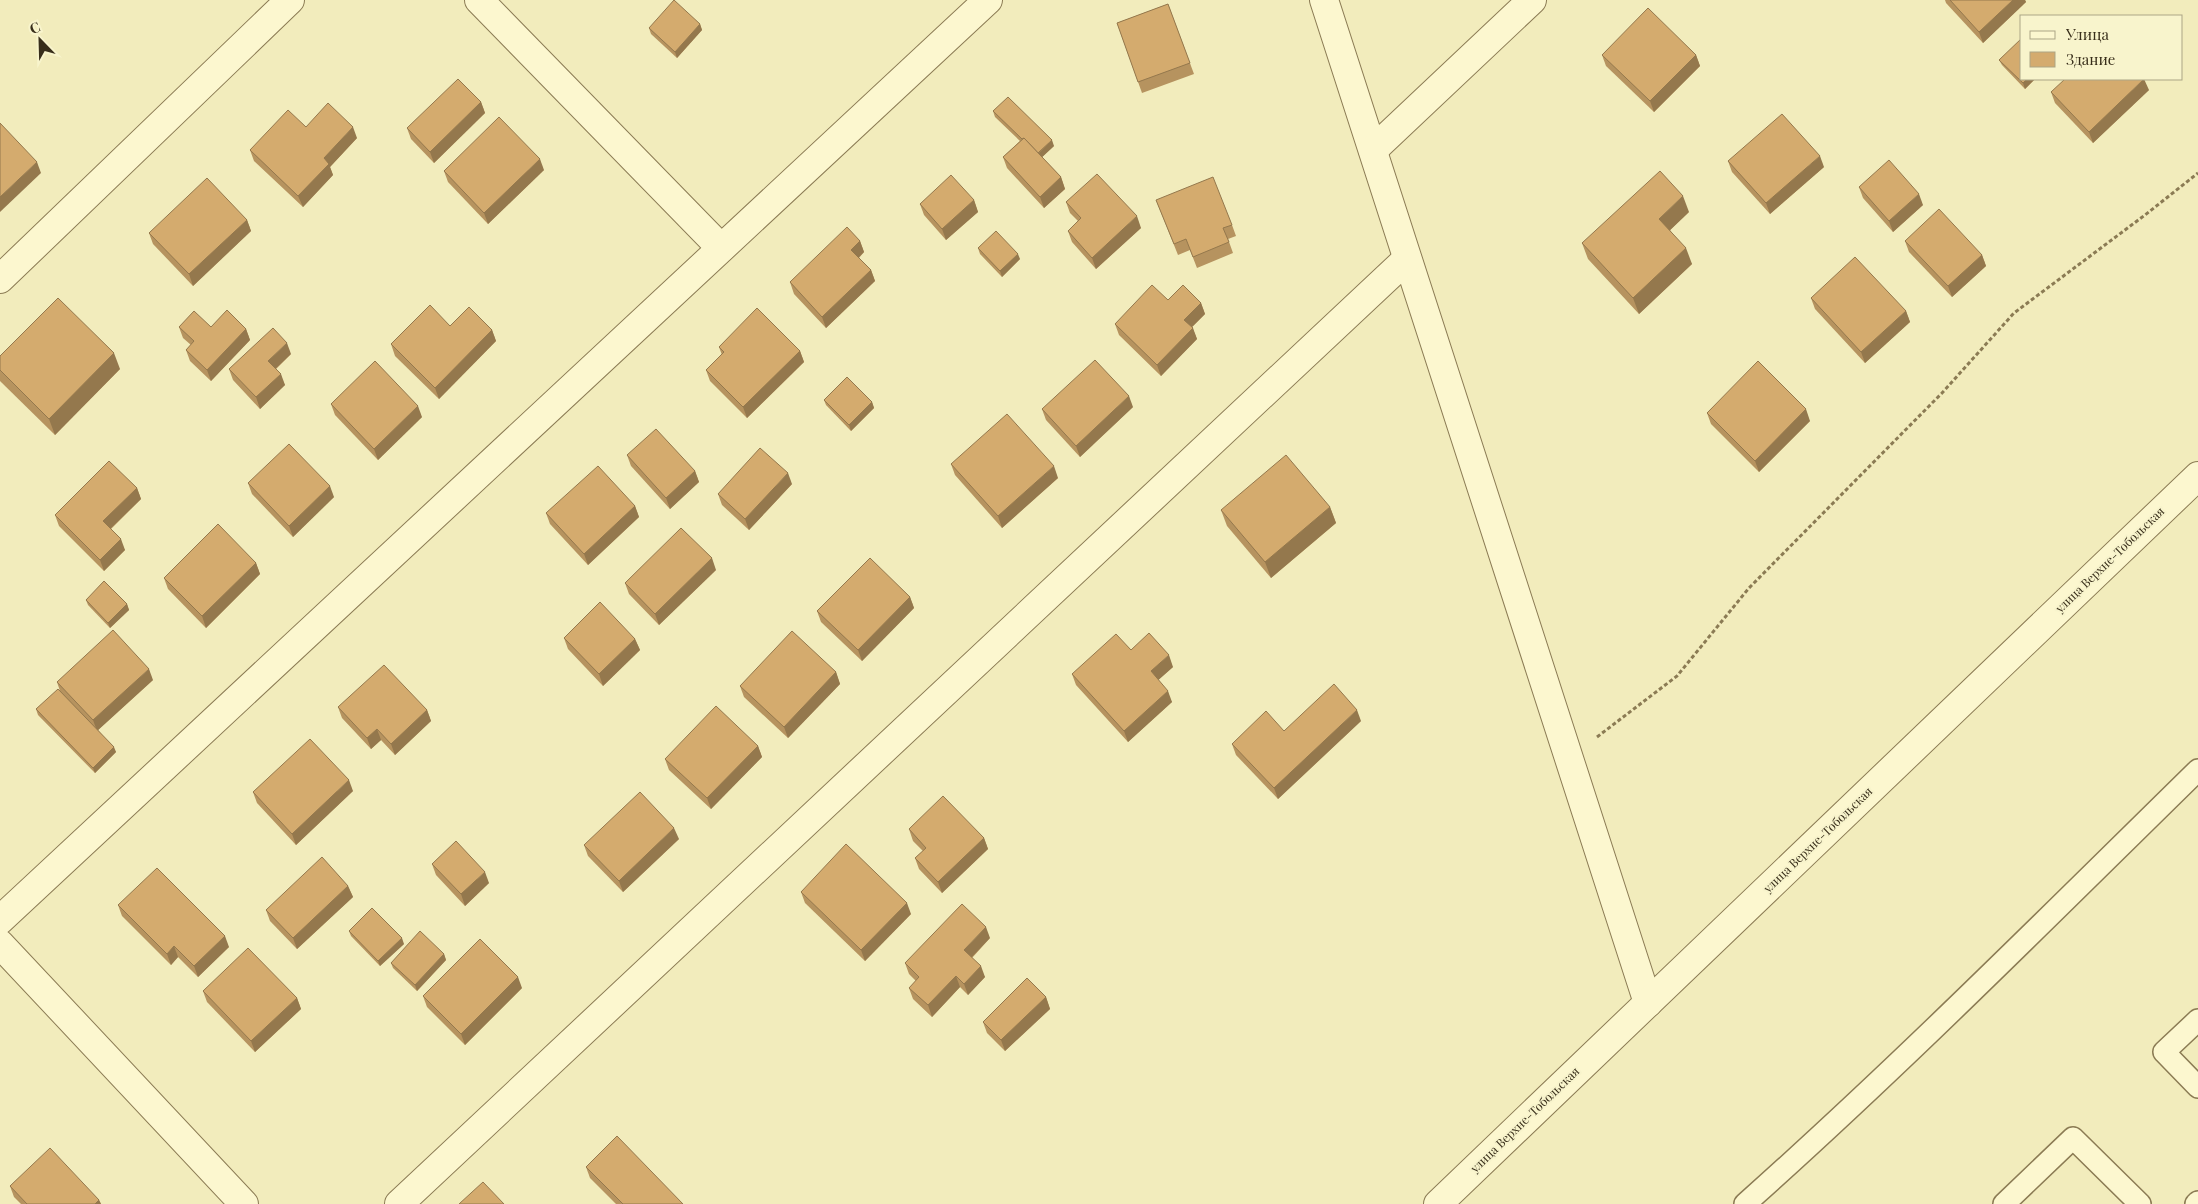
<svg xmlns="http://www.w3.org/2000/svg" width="2198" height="1204" font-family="'Playfair Display',serif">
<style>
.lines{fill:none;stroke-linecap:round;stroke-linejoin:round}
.service-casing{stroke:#8b7b54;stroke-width:24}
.minor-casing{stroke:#8b7b54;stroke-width:30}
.tertiary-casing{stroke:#8b7b54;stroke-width:30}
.path{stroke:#8b7b54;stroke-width:3;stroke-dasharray:4 2.5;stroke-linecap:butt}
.service{stroke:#fcf7cf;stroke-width:21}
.minor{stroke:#fcf7cf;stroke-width:28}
.tertiary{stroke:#fcf7cf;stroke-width:28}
.wall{fill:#b6935f}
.shaded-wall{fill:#94784d}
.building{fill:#d4ab6e;stroke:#94784d}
.labels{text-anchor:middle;stroke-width:4;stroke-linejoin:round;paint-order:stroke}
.street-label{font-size:12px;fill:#382e1a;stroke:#f8f4cc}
</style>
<rect width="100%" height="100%" fill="#f2ecbc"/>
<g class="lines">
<defs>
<g id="service">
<polyline points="2198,1020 2164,1052 2198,1087"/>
<path d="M1745 1204C1901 1065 2049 916 2198 770"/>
<polyline points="2004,1204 2073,1138 2140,1204"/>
<polyline points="2196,1204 2198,1202"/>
</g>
<g id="minor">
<polyline points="479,0 721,248"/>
<polyline points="1324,0 1648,1003"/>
<polyline points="1373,150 1532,0"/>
<polyline points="0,279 290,0"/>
<polyline points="0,920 988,0"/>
<polyline points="0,944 244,1204"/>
<polyline points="399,1204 1407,259"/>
</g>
<polyline id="tertiary" points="1438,1204 2198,476"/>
</defs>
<use href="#service" class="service-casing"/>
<use href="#minor" class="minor-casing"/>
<use href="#tertiary" class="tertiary-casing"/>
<polyline class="path" points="1597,737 1677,676 1749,588 1942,393 2014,313 2145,215 2198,173"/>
<use href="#service" class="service"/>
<use href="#minor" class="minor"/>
<use href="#tertiary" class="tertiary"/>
</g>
<g class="wall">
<polygon points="1945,0 2025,0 2026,2 1983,43 1946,3"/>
<polygon points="1168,4 1194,74 1142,93 1117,23"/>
<polygon points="700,24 702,30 677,58 651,34 649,28"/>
<polygon points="1602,55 1696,55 1700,66 1654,112 1606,66"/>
<polygon points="1999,60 2022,79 2035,79 2025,89 2002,65"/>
<polygon points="2149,90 2093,143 2055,103 2051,92"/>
<polygon points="481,102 485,113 434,163 411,139 407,128"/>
<polygon points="993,111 1054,146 1042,157 1061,177 1065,189 1044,208 1007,168 1003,157 1020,141 995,117"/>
<polygon points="306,127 357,138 330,167 333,175 303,207 254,161 250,150"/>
<polygon points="1728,161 1824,167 1770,214 1732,172"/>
<polygon points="544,170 488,224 448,182 444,171"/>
<polygon points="1859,187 1923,205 1893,232 1863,198"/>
<polygon points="974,200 978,212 946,240 924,215 920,204"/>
<polygon points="1156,200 1232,225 1236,236 1228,239 1233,253 1197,268 1190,250 1178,255"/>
<polygon points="1066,202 1141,228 1096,269 1072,242 1068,231 1078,221 1070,213"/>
<polygon points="1689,212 1670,230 1692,264 1639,314 1588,259 1582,243"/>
<polygon points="247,220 251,231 193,286 153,244 149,233"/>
<polygon points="860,241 864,252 859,258 871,270 875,281 826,328 794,294 790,282"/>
<polygon points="1905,241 1982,255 1986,266 1952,297 1909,252"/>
<polygon points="978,248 1020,259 1002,277 980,254"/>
<polygon points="1811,298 1906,311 1910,322 1865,363 1815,309"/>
<polygon points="1168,300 1201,303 1205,314 1192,327 1197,339 1161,376 1119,335 1115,324"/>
<polygon points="450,326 492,330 496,341 439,399 395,356 391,344"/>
<polygon points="179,327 211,327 246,329 250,340 211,381 190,361 186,350 191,345 183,338"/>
<polygon points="719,347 800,351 804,362 747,418 710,381 706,370 722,355"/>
<polygon points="291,354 276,369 285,385 260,409 233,380 229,369"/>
<polygon points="0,356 120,369 55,435 0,381"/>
<polygon points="824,400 872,402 874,408 851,431 826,405"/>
<polygon points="331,404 422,417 378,460 335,415"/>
<polygon points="1133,407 1080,457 1046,420 1042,409"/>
<polygon points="1707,413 1810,421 1759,472 1711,424"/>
<polygon points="627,455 695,471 699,482 670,509 631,466"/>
<polygon points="951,464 1058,478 1002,528 955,475"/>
<polygon points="248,483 334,497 293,537 252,494"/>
<polygon points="792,484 749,530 722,505 718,494"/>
<polygon points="137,488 141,499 111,529 125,550 104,571 59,526 55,515"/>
<polygon points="635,506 639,517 588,565 550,524 546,513"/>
<polygon points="1330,507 1336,523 1271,578 1227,526 1221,510"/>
<polygon points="256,563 260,574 206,628 168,589 164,578"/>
<polygon points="716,570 659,625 629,594 625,583"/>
<polygon points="910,597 914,608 862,661 821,622 817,611"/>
<polygon points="86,600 127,604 129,610 110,628 88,605"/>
<polygon points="564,638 635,639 640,650 603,686 568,649"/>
<polygon points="1131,650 1173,667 1158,680 1172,702 1128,742 1076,685 1072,674"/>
<polygon points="836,672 840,684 788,738 744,697 740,686"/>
<polygon points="153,680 98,730 116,752 95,773 38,715 36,709 60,691 57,682"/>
<polygon points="338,707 427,710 431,721 395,755 381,740 371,749 342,718"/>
<polygon points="1361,721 1278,799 1236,755 1232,744 1284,731"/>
<polygon points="758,746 762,757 711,809 669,770 665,759"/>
<polygon points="353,791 296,845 257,803 253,792"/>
<polygon points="909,829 984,838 988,849 942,893 919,869 915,858 923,851 913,841"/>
<polygon points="679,839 623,892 588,856 584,845"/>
<polygon points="432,864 489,883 465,906 436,875"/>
<polygon points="348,886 353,897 297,949 270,921 266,910"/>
<polygon points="801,892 911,914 865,961 805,903"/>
<polygon points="118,905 229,947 198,977 178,957 171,965 122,916"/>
<polygon points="349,931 404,944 380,966 351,936"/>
<polygon points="990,938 972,958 985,977 968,995 960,987 932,1017 913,999 909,988 916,981 909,974 905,963"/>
<polygon points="444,954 446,960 417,991 393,968 391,963"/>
<polygon points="522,988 465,1045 427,1007 423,996"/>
<polygon points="203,991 297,998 301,1009 255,1052 207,1002"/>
<polygon points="1046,997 1050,1009 1005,1051 987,1033 983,1022"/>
<polygon points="586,1167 683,1204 616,1204 590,1178"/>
<polygon points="10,1186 99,1200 101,1204 21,1204 14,1197"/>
</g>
<g class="shaded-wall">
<polygon points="2013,0 2025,0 2026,2 1983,43 1979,32"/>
<polygon points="700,24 702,30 677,58 675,52"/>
<polygon points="1696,55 1700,66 1654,112 1650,101"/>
<polygon points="2027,79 2035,79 2025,89 2023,83"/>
<polygon points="2144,79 2149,90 2093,143 2089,132"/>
<polygon points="481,102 485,113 434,163 430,152"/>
<polygon points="353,127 357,138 330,167 333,175 303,207 298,196 324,158"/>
<polygon points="1052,140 1054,146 1039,160 1037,155"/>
<polygon points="1820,156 1824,167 1770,214 1766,203"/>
<polygon points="540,159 544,170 488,224 484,213"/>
<polygon points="37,162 41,173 0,212 0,197"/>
<polygon points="1061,177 1065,189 1044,208 1040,197"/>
<polygon points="1919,194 1923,205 1893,232 1889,221"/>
<polygon points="1683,196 1689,212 1665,235 1659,219"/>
<polygon points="974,200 978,212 946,240 942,229"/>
<polygon points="1137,216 1141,228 1096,269 1092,258"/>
<polygon points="247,220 251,231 193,286 189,274"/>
<polygon points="860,241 864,252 855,261 851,250"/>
<polygon points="1686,248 1692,264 1639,314 1633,298"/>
<polygon points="1018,254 1020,259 1002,277 1000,271"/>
<polygon points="1982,255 1986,266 1952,297 1948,286"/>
<polygon points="871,270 875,281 826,328 822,317"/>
<polygon points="1201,303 1205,314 1188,331 1184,320"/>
<polygon points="1906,311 1910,322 1865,363 1861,352"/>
<polygon points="1193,328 1197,339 1161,376 1157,365"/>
<polygon points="246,329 250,340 211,381 207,370"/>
<polygon points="492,330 496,341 439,399 435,388"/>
<polygon points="287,343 291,354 272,372 268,361"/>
<polygon points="800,351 804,362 747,418 743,407"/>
<polygon points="114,353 120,369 55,435 49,419"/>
<polygon points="281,374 285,385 260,409 256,397"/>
<polygon points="1129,396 1133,407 1080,457 1076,446"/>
<polygon points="872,402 874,408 851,431 849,425"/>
<polygon points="418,406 422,417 378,460 374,449"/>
<polygon points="1806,409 1810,421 1759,472 1755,461"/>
<polygon points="1054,466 1058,478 1002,528 998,516"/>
<polygon points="695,471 699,482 670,509 666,498"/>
<polygon points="788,473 792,484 749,530 745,519"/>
<polygon points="330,486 334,497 293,537 289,526"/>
<polygon points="137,488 141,499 107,532 103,521"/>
<polygon points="635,506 639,517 588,565 584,554"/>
<polygon points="1330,507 1336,523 1271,578 1265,562"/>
<polygon points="121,539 125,550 104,571 100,560"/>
<polygon points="712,558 716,570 659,625 655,614"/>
<polygon points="256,563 260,574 206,628 202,616"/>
<polygon points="910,597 914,608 862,661 858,650"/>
<polygon points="127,604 129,610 110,628 108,623"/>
<polygon points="635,639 640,650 603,686 599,674"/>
<polygon points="1169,655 1173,667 1155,683 1151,671"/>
<polygon points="149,669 153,680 97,731 93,720"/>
<polygon points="836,672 840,684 788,738 784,727"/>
<polygon points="1168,691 1172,702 1128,742 1124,731"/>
<polygon points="427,710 431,721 395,755 391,744"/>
<polygon points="1357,710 1361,721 1278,799 1274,788"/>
<polygon points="377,729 381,740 371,749 367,738"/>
<polygon points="758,746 762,757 711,809 707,798"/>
<polygon points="114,747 116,752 95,773 93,768"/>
<polygon points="349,780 353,791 296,845 292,834"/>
<polygon points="674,828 679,839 623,892 619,881"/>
<polygon points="984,838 988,849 942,893 938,882"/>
<polygon points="485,872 489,883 465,906 461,894"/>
<polygon points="348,886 353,897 297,949 293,938"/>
<polygon points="907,903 911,914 865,961 861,950"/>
<polygon points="986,927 990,938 968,961 964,950"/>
<polygon points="225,936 229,947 198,977 194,966"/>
<polygon points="402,938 404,944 380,966 378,961"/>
<polygon points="174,946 178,957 171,965 167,954"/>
<polygon points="444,954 446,960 417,991 415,985"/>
<polygon points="981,966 985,977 968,995 964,984"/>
<polygon points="956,976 960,987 932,1017 928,1005"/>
<polygon points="518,977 522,988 465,1045 461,1034"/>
<polygon points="1046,997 1050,1009 1005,1051 1001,1040"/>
<polygon points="297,998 301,1009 255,1052 251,1041"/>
<polygon points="99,1200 101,1204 95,1204"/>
</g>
<g class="building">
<polygon points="674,0 700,24 675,52 649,28"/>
<polygon points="1950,0 2013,0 1979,32"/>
<polygon points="1168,4 1190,63 1138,82 1117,23"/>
<polygon points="1648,8 1696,55 1650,101 1602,55"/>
<polygon points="2022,38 2022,79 2027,79 2023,83 1999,60"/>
<polygon points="458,79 481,102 430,152 407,128"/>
<polygon points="2065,79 2144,79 2089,132 2051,92"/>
<polygon points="1008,97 1052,140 1038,153 1024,138 1022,139 993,111"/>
<polygon points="328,103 353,127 324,158 329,164 298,196 250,150 288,110 306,127"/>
<polygon points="1782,114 1820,156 1766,203 1728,161"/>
<polygon points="499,117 540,159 484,213 444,171"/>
<polygon points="0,123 37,162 0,197"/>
<polygon points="1024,138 1061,177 1040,197 1003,157"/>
<polygon points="1889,160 1919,194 1889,221 1859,187"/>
<polygon points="1660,171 1683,196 1659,219 1686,248 1633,298 1582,243"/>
<polygon points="1097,174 1137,216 1092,258 1068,231 1081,218 1066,202"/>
<polygon points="951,175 974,200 942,229 920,204"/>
<polygon points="1213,177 1232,225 1223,228 1229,242 1193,257 1186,239 1174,244 1156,200"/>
<polygon points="207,178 247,220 189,274 149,233"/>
<polygon points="1939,209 1982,255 1948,286 1905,241"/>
<polygon points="847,227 860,241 851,250 871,270 822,317 790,282"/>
<polygon points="996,231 1018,254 1000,271 978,248"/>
<polygon points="1855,257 1906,311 1861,352 1811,298"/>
<polygon points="1152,285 1168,300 1183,285 1201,303 1184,320 1193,328 1157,365 1115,324"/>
<polygon points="58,298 114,353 49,419 0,370 0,356"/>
<polygon points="430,305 450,326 469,307 492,330 435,388 391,344"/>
<polygon points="757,308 800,351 743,407 706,370 724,352 719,347"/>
<polygon points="227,310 246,329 207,370 186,350 194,341 179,327 194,311 211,327"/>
<polygon points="273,328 287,343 268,361 281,374 256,397 229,369"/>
<polygon points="1095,360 1129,396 1076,446 1042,409"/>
<polygon points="375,361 418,406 374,449 331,404"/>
<polygon points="1758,361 1806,409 1755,461 1707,413"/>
<polygon points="847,377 872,402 849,425 824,400"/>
<polygon points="1007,414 1054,466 998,516 951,464"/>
<polygon points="656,429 695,471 666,498 627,455"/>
<polygon points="289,444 330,486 289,526 248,483"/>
<polygon points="760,448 788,473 745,519 718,494"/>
<polygon points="1286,455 1330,507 1265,562 1221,510"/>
<polygon points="109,461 137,488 103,521 121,539 100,560 55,515"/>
<polygon points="598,466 635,506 584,554 546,513"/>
<polygon points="218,524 256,563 202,616 164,578"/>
<polygon points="681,528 712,558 655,614 625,583"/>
<polygon points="870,558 910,597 858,650 817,611"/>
<polygon points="104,581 127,604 108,623 86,600"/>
<polygon points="600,602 635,639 599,674 564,638"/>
<polygon points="113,630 149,669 93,720 57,682"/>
<polygon points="792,631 836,672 784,727 740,686"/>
<polygon points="1149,633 1169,655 1151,671 1168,691 1124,731 1072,674 1116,634 1131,650"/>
<polygon points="384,665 427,710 391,744 377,729 367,738 338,707"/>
<polygon points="1334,684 1357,710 1274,788 1232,744 1266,711 1284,731"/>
<polygon points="58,689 114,747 93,768 36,709"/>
<polygon points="716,706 758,746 707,798 665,759"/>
<polygon points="310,739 349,780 292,834 253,792"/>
<polygon points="640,792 674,828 619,881 584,845"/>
<polygon points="943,796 984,838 938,882 915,858 926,848 909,829"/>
<polygon points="456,841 485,872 461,894 432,864"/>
<polygon points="846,844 907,903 861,950 801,892"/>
<polygon points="322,857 348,886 293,938 266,910"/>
<polygon points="157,868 225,936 194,966 174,946 167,954 118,905"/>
<polygon points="962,904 986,927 964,950 981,966 964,984 956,976 928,1005 909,988 919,977 905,963"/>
<polygon points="372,908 402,938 378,961 349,931"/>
<polygon points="420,931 444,954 415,985 391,963"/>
<polygon points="480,939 518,977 461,1034 423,996"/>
<polygon points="248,948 297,998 251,1041 203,991"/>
<polygon points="1027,978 1046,997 1001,1040 983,1022"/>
<polygon points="617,1136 683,1204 623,1204 586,1167"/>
<polygon points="50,1148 99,1200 95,1204 27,1204 10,1186"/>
<polygon points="483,1182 504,1204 459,1204"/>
</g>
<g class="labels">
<g class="street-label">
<text transform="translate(2110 560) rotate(-44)" y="4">улица Верхне-Тобольская</text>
<text transform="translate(1818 840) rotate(-44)" y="4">улица Верхне-Тобольская</text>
<text transform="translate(1525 1120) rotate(-44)" y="4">улица Верхне-Тобольская</text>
</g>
</g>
<rect x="2020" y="15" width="162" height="65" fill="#f8f4cc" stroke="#aba585"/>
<rect x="2030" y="31" width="25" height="8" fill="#fcf7cf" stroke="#aba585"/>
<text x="2066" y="40" font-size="15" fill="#382e1a">Улица</text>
<rect x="2030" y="52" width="25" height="15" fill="#d4ab6e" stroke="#aba585"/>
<text x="2066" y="65" font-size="15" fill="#382e1a">Здание</text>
<g transform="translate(40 40) rotate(337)" stroke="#f8f4cc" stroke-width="4" paint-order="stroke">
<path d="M0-4L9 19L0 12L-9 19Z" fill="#382e1a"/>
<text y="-8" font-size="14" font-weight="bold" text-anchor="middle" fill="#382e1a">С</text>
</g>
</svg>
